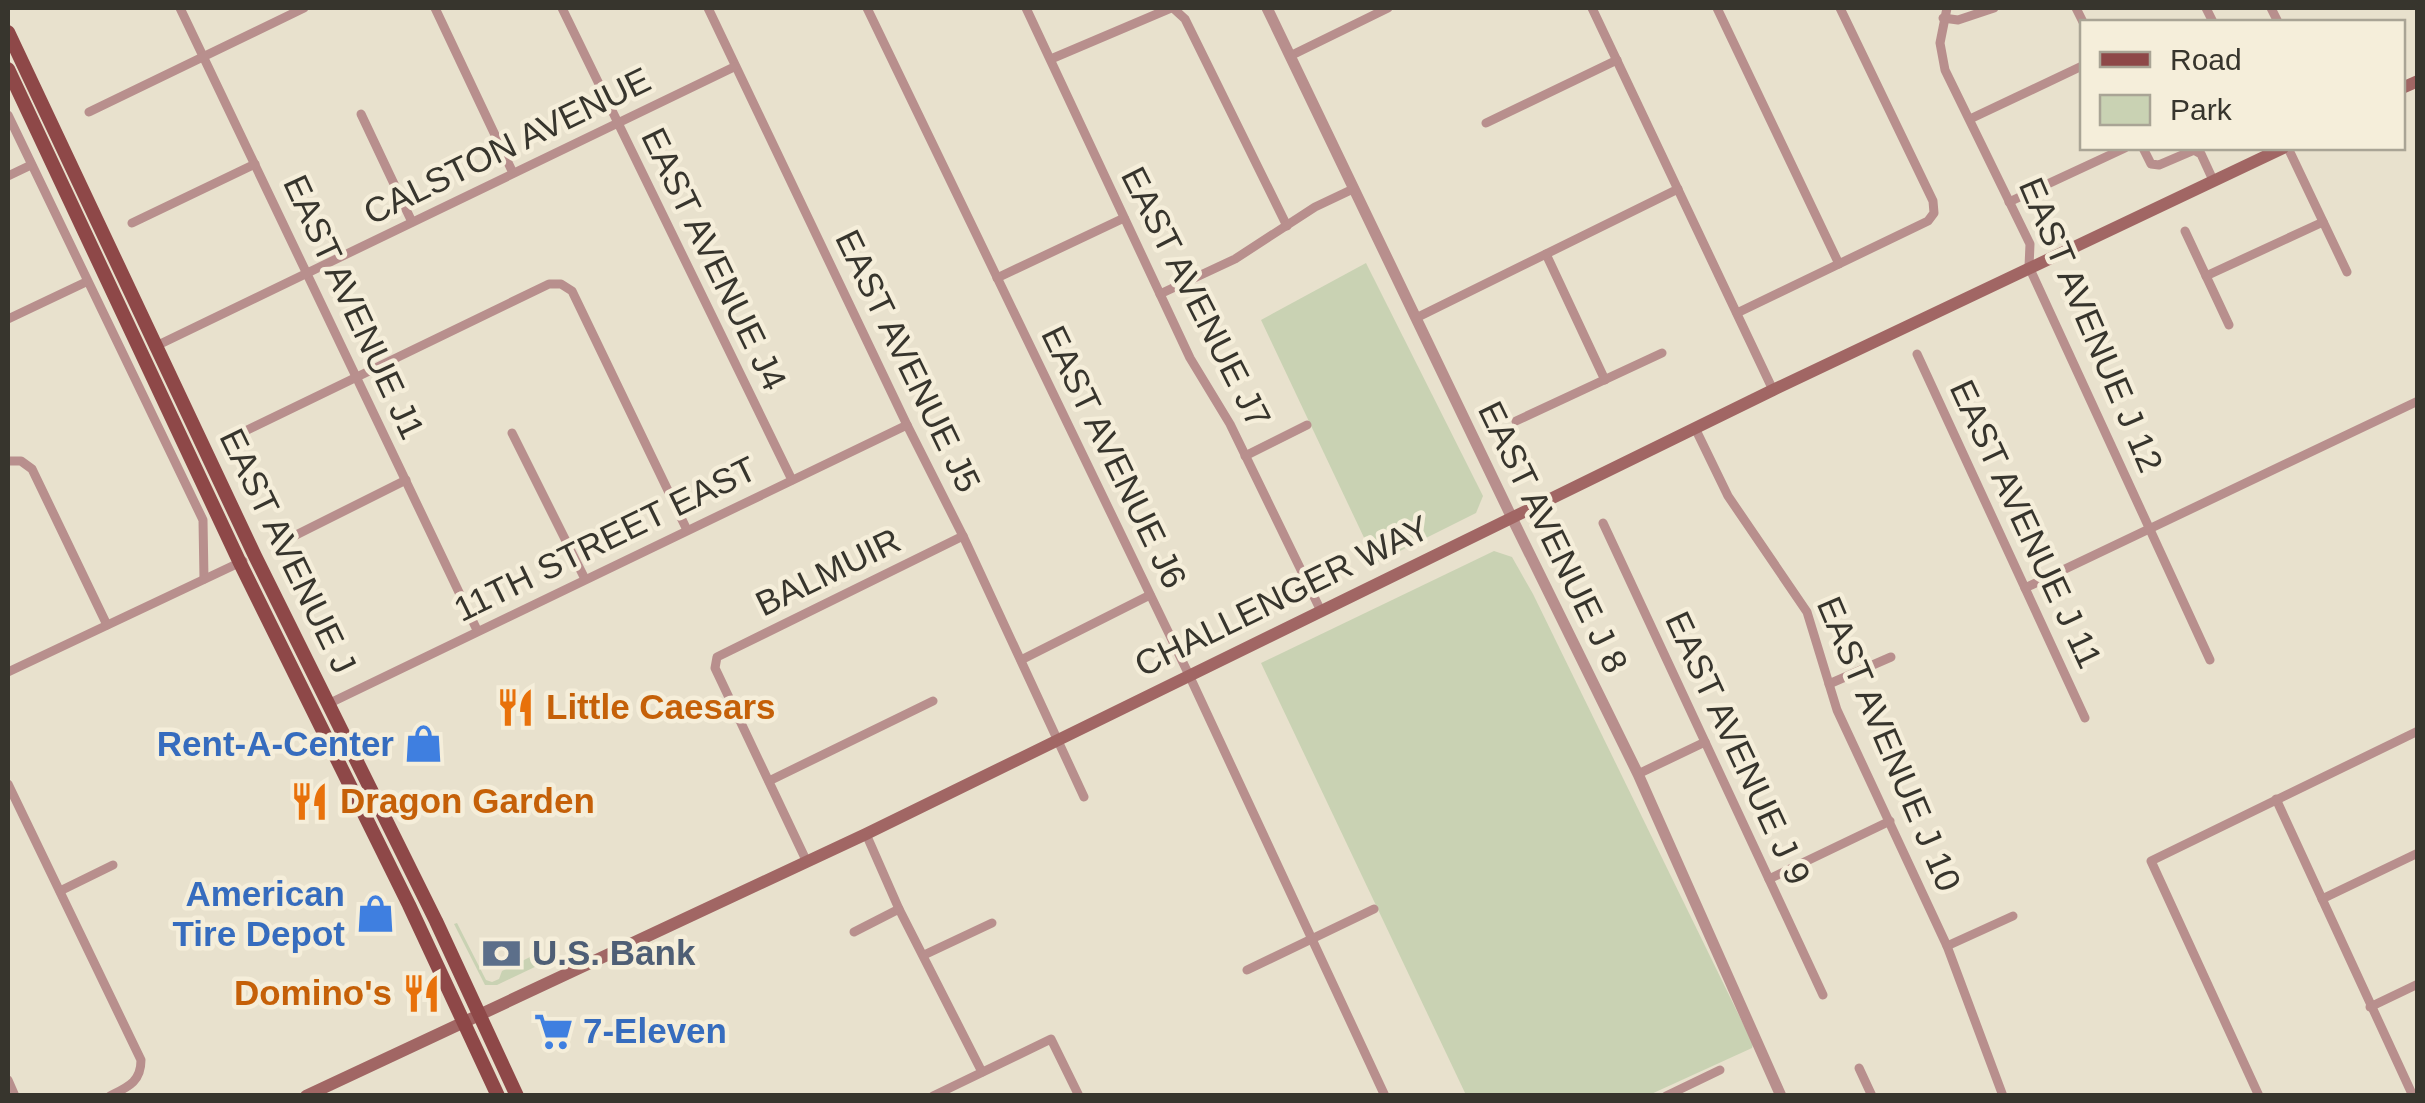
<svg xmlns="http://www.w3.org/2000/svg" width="2425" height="1103" font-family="Helvetica,sans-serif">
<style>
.green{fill:#c9d2b3}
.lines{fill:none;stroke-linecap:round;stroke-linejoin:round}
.minor{stroke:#b88f8d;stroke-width:9}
.tertiary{stroke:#b88f8d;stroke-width:11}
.secondary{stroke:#a16664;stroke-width:12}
.primary{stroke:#8e4848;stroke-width:14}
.labels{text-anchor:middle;stroke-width:9;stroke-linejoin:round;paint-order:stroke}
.street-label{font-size:35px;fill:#37352d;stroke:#f5eeda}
.food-label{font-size:35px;font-weight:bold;fill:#c56008;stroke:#f5eeda;text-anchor:start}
.shop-label{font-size:35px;font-weight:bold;fill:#366cbe;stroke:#f5eeda;text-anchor:end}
.service-label{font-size:35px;font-weight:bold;fill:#4e5e75;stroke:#f5eeda;text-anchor:start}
</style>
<rect width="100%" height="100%" fill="#e8e1cd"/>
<g class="green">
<polygon points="1366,263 1483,496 1476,513 1376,563 1261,320"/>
<polygon points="1494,551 1512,557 1533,594 1753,1044 1752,1048 1649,1095 1466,1095 1261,663"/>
<polygon points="457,923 486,980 492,982 499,979 502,971 534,955 539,965 497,985 485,985 454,924"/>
</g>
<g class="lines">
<g class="minor">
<polyline points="180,8 477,630"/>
<polyline points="435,8 513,173"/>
<polyline points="562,8 792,480"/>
<polyline points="708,8 907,425 963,536 1084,797"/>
<polyline points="867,8 1189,675 1385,1096"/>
<polyline points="1026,8 1190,358 1230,424 1320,609"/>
<polyline points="1173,8 1185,19 1287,226"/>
<polyline points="1592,8 1773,390"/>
<polyline points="1717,8 1839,264"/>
<polyline points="1947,8 1940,43 1945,70 2030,244 2029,267 2210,660"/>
<polyline points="2076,8 2083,22"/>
<polyline points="2206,8 2213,22"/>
<polyline points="2271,8 2278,22"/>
<polyline points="1943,18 1958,20 1994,8"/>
<polyline points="1290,56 1388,8"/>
<polyline points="1051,59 1171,8"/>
<polyline points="89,112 304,8"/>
<polyline points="361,114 412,222"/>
<polyline points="8,115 203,520 204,579"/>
<polyline points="1970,119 2082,66"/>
<polyline points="1486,123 1617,60"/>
<polyline points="2143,148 2151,164 2159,165 2194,150 2201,154 2213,180"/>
<polyline points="2288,148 2347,272"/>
<polyline points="8,176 31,165"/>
<polyline points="2009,202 2125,148"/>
<polyline points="132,223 255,164"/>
<polyline points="2185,231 2229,325"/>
<polyline points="1546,254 1605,380"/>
<polyline points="2206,276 2323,222"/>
<polyline points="997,278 1124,218"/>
<polyline points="1160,294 1235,259 1315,207 1353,189"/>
<polyline points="1737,313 1928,221 1934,213 1933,201 1840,8"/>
<polyline points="1416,318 1678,189"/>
<polyline points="8,319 86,282"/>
<polyline points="154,347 734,67"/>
<polyline points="1917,354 2085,718"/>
<polyline points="1516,421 1662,353"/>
<polyline points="1695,428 1728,496 1807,612 1837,710 1947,946 2003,1096"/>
<polyline points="512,433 585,579"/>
<polyline points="237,435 549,284 561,284 572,291 687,530"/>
<polyline points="1245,456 1307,425"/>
<polyline points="8,461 21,461 32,469 107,625"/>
<polyline points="1603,523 1823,995"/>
<polyline points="278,544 406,480"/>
<polyline points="2025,588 2418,401"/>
<polyline points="1021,660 1150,595"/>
<polyline points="8,672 243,561"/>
<polyline points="1829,684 1891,657"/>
<polyline points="328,704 907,425"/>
<polyline points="1638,774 1705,742"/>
<polyline points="769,781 933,701"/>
<path d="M8 784 141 1060C141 1082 128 1087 110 1096"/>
<polyline points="2276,799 2413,1096"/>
<polyline points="866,834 899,909 982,1072"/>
<polyline points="806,860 715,668 717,657 963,536"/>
<polyline points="1769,879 1890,821"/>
<polyline points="60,891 113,865"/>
<polyline points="2322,899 2418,853"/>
<polyline points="854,932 899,909"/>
<polyline points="1947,946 2013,916"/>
<polyline points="924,955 992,923"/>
<polyline points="1247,970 1374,909"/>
<polyline points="2370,1007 2418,984"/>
<polyline points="1859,1068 1872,1096"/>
<polyline points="8,1080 15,1096"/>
<polyline points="933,1096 1051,1039 1079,1096"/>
<polyline points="1666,1096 1720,1070"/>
<polyline points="2259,1096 2151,861 2418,731"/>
</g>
<polyline class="tertiary" points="1267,8 1512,518 1638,774 1781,1096"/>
<g class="secondary">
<polyline points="2402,88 2418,81"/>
<polyline points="306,1096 866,834 1773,390 2283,148"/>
</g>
<g class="primary">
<polyline points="8,32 255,556 436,921 517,1096"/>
<polyline points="8,69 240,563 409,905 498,1096"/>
</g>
</g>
<defs>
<symbol id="restaurant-bare" viewBox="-9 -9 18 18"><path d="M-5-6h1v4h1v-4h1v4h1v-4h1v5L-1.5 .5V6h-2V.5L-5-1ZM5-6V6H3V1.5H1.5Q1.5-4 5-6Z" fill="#e8710a" stroke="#f5eeda" stroke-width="2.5" paint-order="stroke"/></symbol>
<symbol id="shop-bare" viewBox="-9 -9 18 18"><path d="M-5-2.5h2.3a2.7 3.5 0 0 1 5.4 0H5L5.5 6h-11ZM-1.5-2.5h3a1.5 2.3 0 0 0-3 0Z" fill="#3f7fe0" stroke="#f5eeda" stroke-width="2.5" paint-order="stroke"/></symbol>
<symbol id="bank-bare" viewBox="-9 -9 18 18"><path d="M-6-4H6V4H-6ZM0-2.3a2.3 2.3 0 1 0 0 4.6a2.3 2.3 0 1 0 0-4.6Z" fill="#5c6f8a" stroke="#f5eeda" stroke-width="2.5" paint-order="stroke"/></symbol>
<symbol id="supermarket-bare" viewBox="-9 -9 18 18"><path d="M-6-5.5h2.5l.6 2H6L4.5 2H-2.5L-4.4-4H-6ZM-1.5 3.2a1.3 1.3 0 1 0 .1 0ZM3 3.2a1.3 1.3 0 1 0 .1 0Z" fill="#3f7fe0" stroke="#f5eeda" stroke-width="2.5" paint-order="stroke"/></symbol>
</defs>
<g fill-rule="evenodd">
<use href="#restaurant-bare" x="488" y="680" width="55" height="55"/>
<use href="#shop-bare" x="396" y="716" width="55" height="55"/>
<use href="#restaurant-bare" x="282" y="774" width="55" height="55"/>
<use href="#shop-bare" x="348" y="886" width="55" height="55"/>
<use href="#bank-bare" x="474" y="926" width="55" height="55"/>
<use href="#restaurant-bare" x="394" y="966" width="55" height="55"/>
<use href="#supermarket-bare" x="526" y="1004" width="55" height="55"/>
</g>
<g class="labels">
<g class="street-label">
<text transform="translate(507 146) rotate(-26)" y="12">CALSTON AVENUE</text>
<text transform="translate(714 259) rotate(64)" y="12">EAST AVENUE J4</text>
<text transform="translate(1196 297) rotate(63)" y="12">EAST AVENUE J7</text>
<text transform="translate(354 307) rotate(65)" y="12">EAST AVENUE J1</text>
<text transform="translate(2091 325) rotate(67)" y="12">EAST AVENUE J 12</text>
<text transform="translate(908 361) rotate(64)" y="12">EAST AVENUE J5</text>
<text transform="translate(1114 457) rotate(64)" y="12">EAST AVENUE J6</text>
<text transform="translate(2026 524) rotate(65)" y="12">EAST AVENUE J 11</text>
<text transform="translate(1553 537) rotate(64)" y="12">EAST AVENUE J 8</text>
<text transform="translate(605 539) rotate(-26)" y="12">11TH STREET EAST</text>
<text transform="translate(288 551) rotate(64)" y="12">EAST AVENUE J</text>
<text transform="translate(828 572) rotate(-26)" y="12">BALMUIR</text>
<text transform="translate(1282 596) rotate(-26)" y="12">CHALLENGER WAY</text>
<text transform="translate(1889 744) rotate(67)" y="12">EAST AVENUE J 10</text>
<text transform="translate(1738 748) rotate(65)" y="12">EAST AVENUE J 9</text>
</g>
<g class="food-label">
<text x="546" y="719">Little Caesars</text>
<text x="340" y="813">Dragon Garden</text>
<text x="392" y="1005" text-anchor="end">Domino's</text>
</g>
<g class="shop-label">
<text x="394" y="756">Rent-A-Center</text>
<text x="345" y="906">American<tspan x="345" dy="40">Tire Depot</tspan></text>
<text x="583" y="1043" text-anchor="start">7-Eleven</text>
</g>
<g class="service-label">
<text x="532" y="965">U.S. Bank</text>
</g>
</g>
<rect width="2425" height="1103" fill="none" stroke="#37352d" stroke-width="20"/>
<rect x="2080" y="20" width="325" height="130" fill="#f5eeda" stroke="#a9a495" stroke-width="2.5"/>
<rect x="2100" y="52" width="50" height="15" fill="#8e4848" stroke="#a9a495" stroke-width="2.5"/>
<text x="2170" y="70" font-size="30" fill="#37352d">Road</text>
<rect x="2100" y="95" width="50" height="30" fill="#c9d2b3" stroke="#a9a495" stroke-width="2.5"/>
<text x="2170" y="120" font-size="30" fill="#37352d">Park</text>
</svg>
